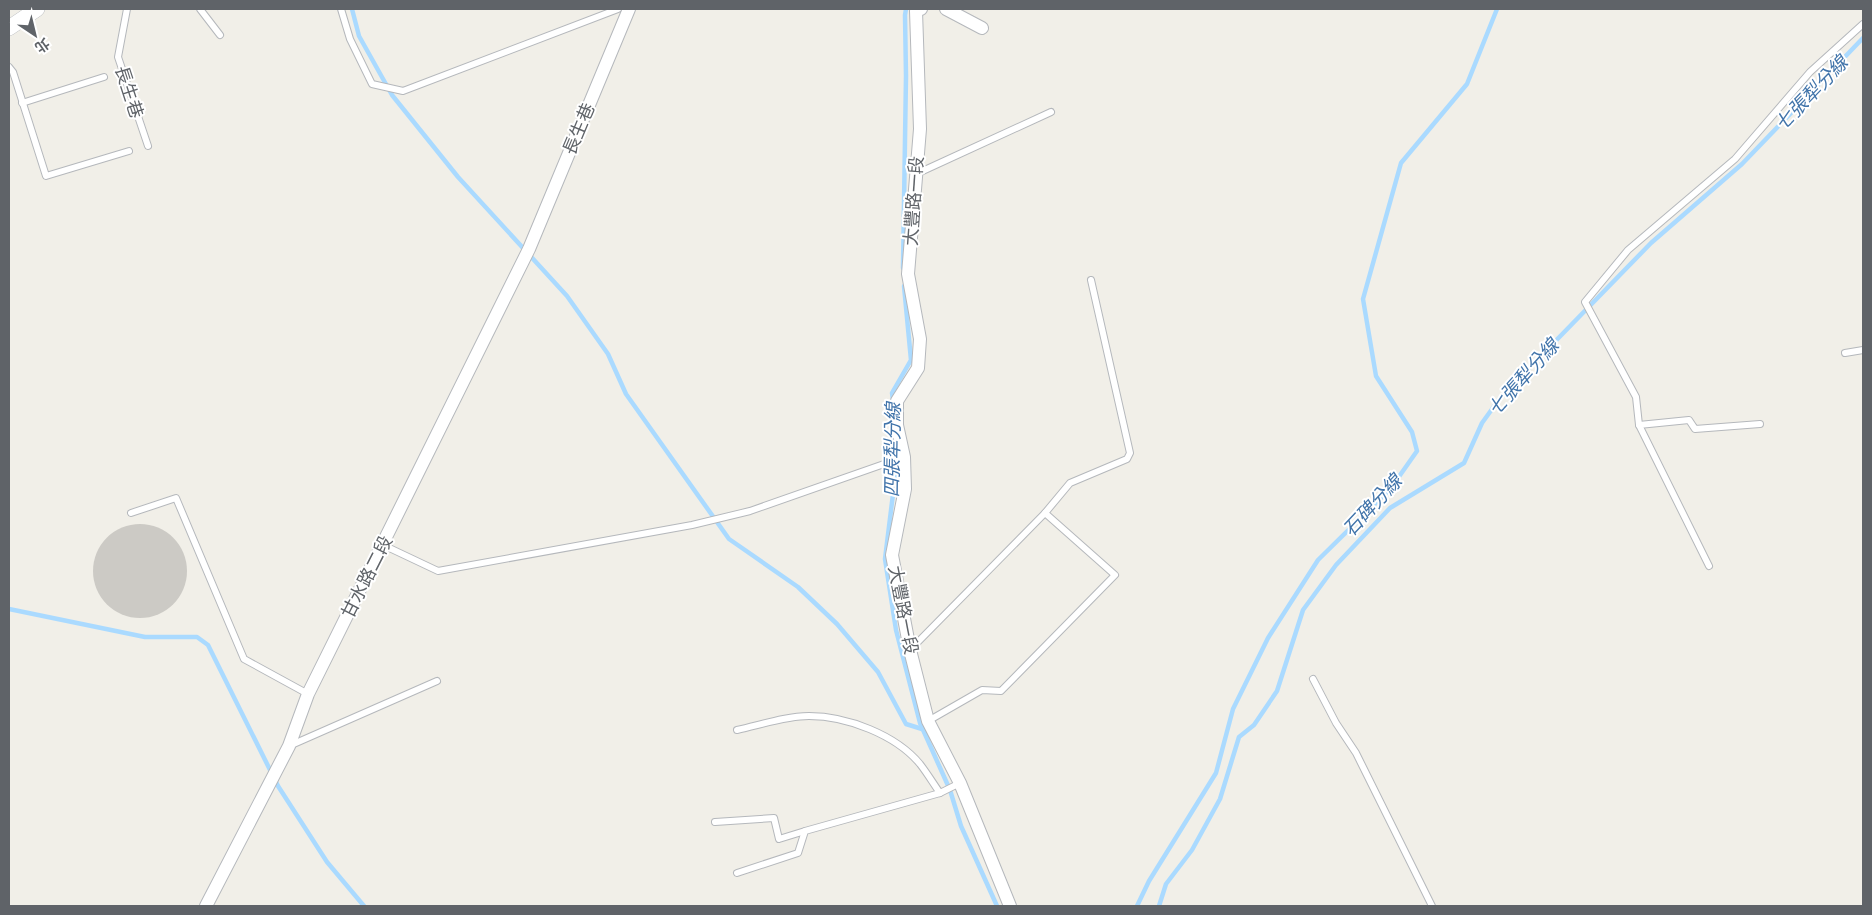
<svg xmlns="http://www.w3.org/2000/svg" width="1872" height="915" font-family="Rubik,'Noto Sans TC',sans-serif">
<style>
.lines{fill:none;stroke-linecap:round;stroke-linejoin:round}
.stream{stroke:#aadaff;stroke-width:4.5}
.building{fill:#cccac5}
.service-casing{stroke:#b5b8bc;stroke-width:8}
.minor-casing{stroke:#b5b8bc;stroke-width:14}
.tertiary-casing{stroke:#b5b8bc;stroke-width:16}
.service{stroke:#fff;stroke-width:6}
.minor{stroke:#fff;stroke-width:12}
.tertiary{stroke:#fff;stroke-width:15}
.labels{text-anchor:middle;stroke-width:4;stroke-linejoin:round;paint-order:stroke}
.street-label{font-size:18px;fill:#5f6368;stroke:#fff}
.water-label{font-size:19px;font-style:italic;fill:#4174aa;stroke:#fff}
</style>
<rect width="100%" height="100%" fill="#f1efe8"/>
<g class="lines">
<g class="stream">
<polyline points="352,9 359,36 392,95 458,177 567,296 608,354 626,394 729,539 798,587 837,624 878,672 906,724 922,729"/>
<polyline points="903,268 906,76 905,15 906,9"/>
<polyline points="893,400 892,393 911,360 904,286"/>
<polyline points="894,436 895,478 885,559 896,630 920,723 950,790 961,826 997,906"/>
<polyline points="9,609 145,637 197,637 208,645 278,786 327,862 364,906"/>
<polyline points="1137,906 1149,881 1216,773 1233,709 1268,638 1318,560 1391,488 1417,451 1412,432 1376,376 1363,299 1401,163 1467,84 1497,9"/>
<polyline points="1159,906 1166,884 1192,850 1220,799 1239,737 1254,725 1277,691 1303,610 1336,565 1390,508 1464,463 1482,423 1500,398 1651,243 1742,164 1863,38"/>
</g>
</g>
<circle class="building" cx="140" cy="571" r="47"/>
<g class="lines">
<defs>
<g id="service">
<polyline points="127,9 118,57 148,146"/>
<polyline points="200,9 220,35"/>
<polyline points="341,9 350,39 372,84 403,91 618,9"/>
<polyline points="9,67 13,72 46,176 129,151"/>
<polyline points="22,103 104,77"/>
<polyline points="916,174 1051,112"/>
<polyline points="1845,353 1863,350"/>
<polyline points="1639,425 1689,420 1695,429 1760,424"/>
<polyline points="131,513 176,498 244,659 308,694"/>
<polyline points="383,545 438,571 692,525 750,511 904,457"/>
<polyline points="1709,566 1639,425 1636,397 1585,302 1628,250 1735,159 1810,72 1863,24"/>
<polyline points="911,649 1045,513 1070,483 1127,459 1130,453 1091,280"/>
<polyline points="1313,679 1336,723 1356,753 1432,906"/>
<polyline points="928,721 982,690 1001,691 1115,575 1045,513"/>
<path d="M737 730C760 725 786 716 809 716 847 716 896 735 920 764 927 773 933 783 940 793"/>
<polyline points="289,746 437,681"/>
<polyline points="715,822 774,818 779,839 805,831"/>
<polyline points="737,873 798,853 805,831 940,793 960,783"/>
</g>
<g id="minor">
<polyline points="921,9 916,11 920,129 908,274 920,339 918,368 897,401 897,425 904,457 905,489 892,555 910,650 928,721 960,783 1010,906"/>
<polyline points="946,9 982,28"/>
<polyline points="206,906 289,746 308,694 529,249 629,9"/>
</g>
<polyline id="tertiary" points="9,28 37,9"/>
</defs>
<use href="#service" class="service-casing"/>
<use href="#minor" class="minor-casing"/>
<use href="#tertiary" class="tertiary-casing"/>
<use href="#service" class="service"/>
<use href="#minor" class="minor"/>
<use href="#tertiary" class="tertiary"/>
</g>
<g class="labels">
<g class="street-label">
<text transform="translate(129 92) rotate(72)" y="6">長生巷</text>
<text transform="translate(579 129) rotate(-67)" y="6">長生巷</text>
<text transform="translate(914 201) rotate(-86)" y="6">大豐路一段</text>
<text transform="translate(367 577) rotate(-63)" y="6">甘水路二段</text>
<text transform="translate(903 610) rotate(79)" y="6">大豐路一段</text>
</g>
<g class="water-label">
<text transform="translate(1811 93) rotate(-46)" y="7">七張犁分線</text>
<text transform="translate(1523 377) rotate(-48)" y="7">七張犁分線</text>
<text transform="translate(892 450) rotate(-89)" y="7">四張犁分線</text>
<text transform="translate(1372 505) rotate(-47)" y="7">石碑分線</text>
</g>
</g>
<rect width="1872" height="915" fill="none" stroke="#5f6368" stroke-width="20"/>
<g transform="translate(35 35) rotate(145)" stroke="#ffffff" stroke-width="4" paint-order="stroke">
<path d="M0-4L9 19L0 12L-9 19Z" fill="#5f6368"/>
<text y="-8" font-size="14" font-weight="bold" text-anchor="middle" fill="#5f6368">北</text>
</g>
</svg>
